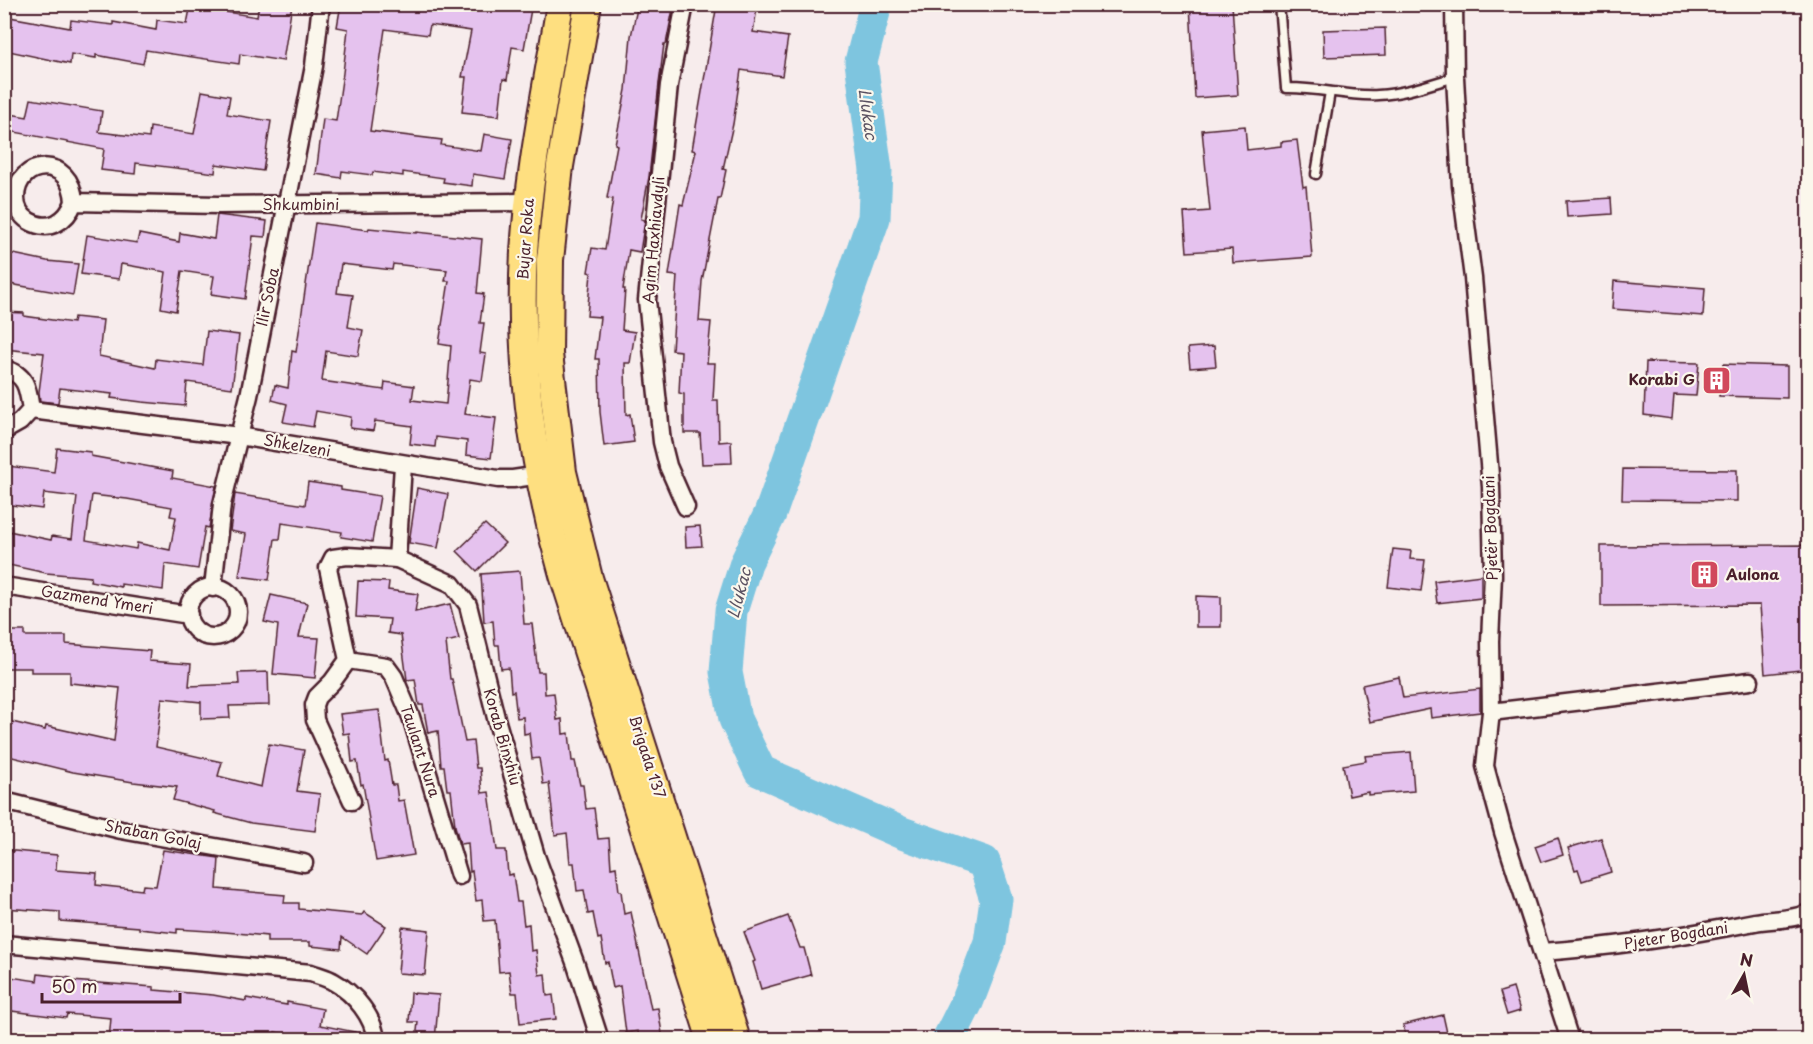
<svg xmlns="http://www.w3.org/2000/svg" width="1813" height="1044" font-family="'Playpen Sans',sans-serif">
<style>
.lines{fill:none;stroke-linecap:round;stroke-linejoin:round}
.river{stroke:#7ec5df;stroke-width:33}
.building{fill:#e5c2ee;stroke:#4a1f2b;stroke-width:1.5;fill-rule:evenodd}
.service-casing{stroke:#4a1f2b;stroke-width:13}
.minor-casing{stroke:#4a1f2b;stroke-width:21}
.primary-casing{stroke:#4a1f2b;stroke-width:30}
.service{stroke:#fbf7ec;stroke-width:8}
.minor{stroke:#fbf7ec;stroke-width:16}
.primary{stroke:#fedf80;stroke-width:26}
.labels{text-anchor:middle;stroke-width:4.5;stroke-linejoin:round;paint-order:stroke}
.street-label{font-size:15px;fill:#4a1f2b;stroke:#fbf7ec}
.poi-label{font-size:15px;font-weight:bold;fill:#4a1f2b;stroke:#fbf7ec;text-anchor:end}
.water-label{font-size:16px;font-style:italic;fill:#5a5161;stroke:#fbf7ec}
</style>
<rect width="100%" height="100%" fill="#f7ecec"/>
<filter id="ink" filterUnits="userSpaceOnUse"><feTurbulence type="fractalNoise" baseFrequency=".0167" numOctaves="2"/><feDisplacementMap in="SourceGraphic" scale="12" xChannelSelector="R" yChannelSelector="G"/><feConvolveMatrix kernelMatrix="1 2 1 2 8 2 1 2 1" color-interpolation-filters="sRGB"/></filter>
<g filter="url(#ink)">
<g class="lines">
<polyline class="river" points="876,4 861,62 876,170 874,218 770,514 746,563 731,611 726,672 735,719 760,771 902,833 984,862 996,899 990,942 968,1000 948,1040"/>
</g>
<g class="building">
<polygon points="191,4 208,4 207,9 257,17 259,4 292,4 283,61 240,54 239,64 146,50 143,64 96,55 96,58 71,54 70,64 4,50 4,16 70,28 71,20 113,25 113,22 156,30 157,20 187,24"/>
<polygon points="341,4 486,4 505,8 506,4 508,4 531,9 524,49 512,47 507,80 503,79 499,116 462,112 466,77 462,77 471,31 430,25 428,35 385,29 370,131 442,140 441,145 481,151 484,134 512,139 505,179 473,174 472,186 443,182 444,178 403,172 403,176 373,172 372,175 342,171 341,178 316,174 323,119 336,121 343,73 348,29 337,27"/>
<polygon points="638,4 674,4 666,44 664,44 659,84 649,177 641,219 645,220 640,252 629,250 623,289 625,289 622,330 635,332 630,363 625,363 626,415 630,414 634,442 604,446 600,412 599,359 595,359 600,317 587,316 591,273 588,272 592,248 605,250 613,199 607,198 617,145 615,144 626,90 631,36"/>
<polygon points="717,4 732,4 757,9 753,32 788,37 782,76 741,70 733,124 723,169 726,170 720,199 718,199 702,281 699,321 711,322 707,363 715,363 713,400 718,400 719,442 731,441 732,463 702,464 700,433 684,433 684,394 679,393 681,351 672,350 677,276 669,275 680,204 683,205 696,151 692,150"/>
<polygon points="1190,4 1232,4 1238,95 1195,98"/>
<polygon points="1385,28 1386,55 1324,57 1323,30"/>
<polygon points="202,91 230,96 227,114 271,121 263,171 216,164 215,173 136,163 135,174 101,170 104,149 4,130 4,113 27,117 31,99 102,111 99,132 149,138 150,127 194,134"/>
<polygon points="1245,126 1247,150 1281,146 1281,142 1297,140 1303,187 1306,186 1312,257 1233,263 1232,249 1187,252 1184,213 1210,211 1202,130"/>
<polygon points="1611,198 1612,214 1567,217 1566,201"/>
<polygon points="217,215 267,221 265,237 253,236 245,299 211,294 214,276 182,271 176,311 161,308 166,272 121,264 119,279 81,274 87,235 137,243 139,234 179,242 180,233 214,239"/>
<path d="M315 223 368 230 369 228 417 233V232L482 239 477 293 484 294 480 323H484L480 353 486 354 482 381 470 379 465 414 496 418 491 458 466 455 467 441 436 437 435 447 410 444 412 426 375 421 373 431 350 428 351 417 316 411 313 427 283 422 287 404 272 400 275 385 288 388 292 351 296 352ZM341 264 392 270 393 264 447 270 445 281H449L439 344 451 346 446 404 412 400 414 386 385 382 384 390 322 381 326 351 358 356 363 330 348 327 353 295 337 293Z"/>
<polygon points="4,252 47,261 78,264 73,295 4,283"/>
<polygon points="1614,281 1705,288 1703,316 1612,309"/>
<polygon points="4,312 24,313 24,316 73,323 74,317 103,320 99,356 155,368 156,359 203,365 207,331 239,335 232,388 187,382 185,406 142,402 111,398 112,394 60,388 58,403 40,401 39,392 44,353 4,349"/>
<polygon points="1214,346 1216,366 1190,368 1188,348"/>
<polygon points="1646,362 1699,363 1696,396 1674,395 1672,419 1644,415"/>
<polygon points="1723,364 1787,366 1787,398 1719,396"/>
<path d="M57 448 91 452V456L173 471 172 478 216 486 209 528 205 527 198 569 165 564 163 590 121 584V587L90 581 91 577 46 573 4 564V530L51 540 52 536 72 539 77 497 44 493 42 509 4 504 8 466 54 472ZM92 495 127 499 172 507 170 516 176 517 170 550 137 543 136 549 86 540Z"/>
<polygon points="1623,469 1737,470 1737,501 1622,500"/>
<polygon points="308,482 341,487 341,490 380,496 372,542 341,537 342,532 282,523 280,539 275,539 269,580 239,576 246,534 230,531 235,494 305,505"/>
<polygon points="417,488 448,494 438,548 409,543"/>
<polygon points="485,524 505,543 477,571 457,551"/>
<polygon points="700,526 702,546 686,547 685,527"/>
<polygon points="1809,545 1809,669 1765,674 1760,605 1601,606 1601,546"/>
<polygon points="1393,549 1411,551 1410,559 1425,560 1421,591 1388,587"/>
<polygon points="520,571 524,624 532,624 538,672 544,672 545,694 554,693 557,720 562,719 563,734 569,733 572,761 575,761 580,785 583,785 586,809 594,808 598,839 609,838 611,868 616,867 619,891 621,891 624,914 631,912 651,1009 658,1008 663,1040 639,1040 638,1031 626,1033 620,986 613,988 608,962 605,963 601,938 598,939 593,913 588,914 584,890 577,891 574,863 570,863 567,833 555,835 549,783 543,784 539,758 532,759 529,733 524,734 523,717 517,718 514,691 511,692 509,668 501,669 499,645 495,645 493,621 484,622 481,574"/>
<polygon points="1481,575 1481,598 1437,603 1434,581"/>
<polygon points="358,581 389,582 388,590 418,594 415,612 450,604 459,639 446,642 450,679 452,679 465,742 473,741 476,768 480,768 482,793 489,792 497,850 506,850 508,875 513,874 517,902 521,902 524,925 529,924 531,951 536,950 539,975 545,974 547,996 553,995 556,1019 520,1023 517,993 512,993 509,971 499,972 495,920 484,921 482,900 476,901 472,871 470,872 468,843 460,844 455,826 451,790 447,790 444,766 441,766 438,731 428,733 423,705 419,705 415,679 407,680 401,635 388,633 390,619 356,617"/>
<polygon points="271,595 307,603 299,637 319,638 315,678 273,674 278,625 264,622"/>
<polygon points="1196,596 1221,597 1221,627 1196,627"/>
<polygon points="4,631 25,631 25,636 66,636 66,644 150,651 149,661 191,664 189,686 239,684 238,673 268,672 269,705 229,706 230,718 201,719 201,702 162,698 156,747 222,762 218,776 261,787 269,744 304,750 297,791 320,794 315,831 251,823 214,813 215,811 173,800 177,787 133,782 73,772 4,755 4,720 45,730 46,726 114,741 120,688 70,683 70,672 31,672 31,668 4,668"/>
<polygon points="1399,677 1403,698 1480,689 1480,712 1431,718 1430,709 1370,722 1362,685"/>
<polygon points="379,710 385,761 388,760 392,785 396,785 398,801 404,800 414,855 376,861 363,784 361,785 357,761 352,762 349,733 343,734 340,714"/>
<polygon points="1411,752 1414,791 1368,795 1368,792 1349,796 1343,765 1366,761 1365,756"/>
<polygon points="1558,838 1563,855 1541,862 1535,846"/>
<polygon points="1601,838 1611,872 1582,881 1578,869 1575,870 1568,848"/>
<polygon points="4,850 57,855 56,870 97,873 96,885 142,890 143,885 156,886 163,850 219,858 217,889 285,895 284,903 299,903 299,909 362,915 364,912 386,926 367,954 342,937 341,949 310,946 310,942 267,942 267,936 225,932 177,929 177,933 139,929 139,927 60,921 60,912 4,908"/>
<polygon points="788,916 800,948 804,948 811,975 761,989 753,962 755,961 744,932"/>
<polygon points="402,927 429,930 425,975 398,973"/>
<polygon points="38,974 71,978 71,981 154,987 154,990 213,995 246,1001 246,998 287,1005 287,1002 323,1009 320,1025 355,1032 355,1040 309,1040 275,1032 273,1040 109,1040 111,1018 67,1014 66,1018 4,1010 4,976 37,981"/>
<polygon points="1513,988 1520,1011 1507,1015 1500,992"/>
<polygon points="411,993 439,995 435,1040 416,1040 418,1022 409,1022"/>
<polygon points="1443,1015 1447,1033 1421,1040 1407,1040 1403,1025"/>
</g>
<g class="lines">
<defs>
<g id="service">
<path d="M1279 4 1286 88C1317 87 1348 97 1378 95 1404 94 1431 84 1455 77"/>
<polyline points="1316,174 1330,92"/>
</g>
<g id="minor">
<polyline points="685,4 669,85 647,300 662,442 668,466 686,507"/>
<polyline points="1454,4 1455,77 1461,186 1473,278 1491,487 1493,575 1490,641 1491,712 1485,766 1503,832 1570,1040"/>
<path d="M74 202C67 221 49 233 29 221 21 216 16 207 16 198 16 159 72 154 74 202L218 205 528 202"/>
<path d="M4 369C27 374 28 390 31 410L20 422 4 431"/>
<polyline points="31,410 239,436 498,479 513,479 547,474"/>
<polyline points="403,465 397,559 452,584 468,605 497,722 536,856 576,965 600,1040"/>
<polyline points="4,586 189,615"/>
<circle cx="213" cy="612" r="25"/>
<polyline points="213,588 222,504 249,396 314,66 321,4"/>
<polyline points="348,660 386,666 394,677 411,717 459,876"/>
<polyline points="1491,712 1750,681"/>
<polyline points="4,801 121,830 304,863"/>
<polyline points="352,801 315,720 314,705 317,697 332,682 348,660 328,568 333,558 347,556 397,559"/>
<path d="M4 944 311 973C319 976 328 978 334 982 354 993 374 1017 376 1040"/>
<path d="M1542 952C1614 947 1684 936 1755 922 1773 919 1792 920 1808 913"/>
</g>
<g id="primary">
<path d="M560 4C547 86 529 169 524 252 518 361 533 470 563 575L711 1040"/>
<polyline points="588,4 560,166 550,260 549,354 563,472 589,578 737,1040"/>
</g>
</defs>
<use href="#service" class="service-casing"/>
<use href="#minor" class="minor-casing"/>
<use href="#primary" class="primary-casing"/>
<use href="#service" class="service"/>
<use href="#minor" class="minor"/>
<use href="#primary" class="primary"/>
</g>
</g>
<defs>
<symbol id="building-square" viewBox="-11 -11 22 22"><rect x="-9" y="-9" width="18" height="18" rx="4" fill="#d1495b" stroke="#fbf7ec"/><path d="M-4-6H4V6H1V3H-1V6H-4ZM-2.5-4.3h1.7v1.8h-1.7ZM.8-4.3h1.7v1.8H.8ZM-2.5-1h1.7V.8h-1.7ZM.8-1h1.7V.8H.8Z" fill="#fff"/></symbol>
</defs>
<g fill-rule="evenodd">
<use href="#building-square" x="1700" y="364" width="33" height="33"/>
<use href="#building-square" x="1688" y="558" width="33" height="33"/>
</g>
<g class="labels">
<g class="street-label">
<text x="301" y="210">Shkumbini</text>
<text transform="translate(526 239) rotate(-86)" y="5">Bujar Roka</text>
<text transform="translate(654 240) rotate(-85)" y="5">Agim Haxhiavdyli</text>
<text transform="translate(268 297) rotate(-78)" y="5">Ilir Soba</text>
<text transform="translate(297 446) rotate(10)" y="5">Shkelzeni</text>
<text transform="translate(1491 528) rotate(-92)" y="5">Pjetër Bogdani</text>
<text transform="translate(97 600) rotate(9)" y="5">Gazmend Ymeri</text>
<text transform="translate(502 737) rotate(74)" y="5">Korab Binxhiu</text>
<text transform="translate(420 751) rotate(72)" y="5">Taulant Nura</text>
<text transform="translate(647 757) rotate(72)" y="5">Brigada 137</text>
<text transform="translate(153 835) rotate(11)" y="5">Shaban Golaj</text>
<text transform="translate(1676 936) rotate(-9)" y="5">Pjeter Bogdani</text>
</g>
<g class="poi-label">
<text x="1695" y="385">Korabi G</text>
<text x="1726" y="580" text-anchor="start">Aulona</text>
</g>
<g class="water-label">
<text transform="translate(868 114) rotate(82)" y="6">Llukac</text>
<text transform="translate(739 593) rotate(-75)" y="6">Llukac</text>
</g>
</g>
<rect width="1813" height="1044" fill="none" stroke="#fbf7ec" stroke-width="24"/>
<rect x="12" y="12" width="1789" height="1020" fill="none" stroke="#4a1f2b" stroke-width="2" filter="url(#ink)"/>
<g transform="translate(1744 975) rotate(9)" stroke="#fbf7ec" stroke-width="4.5" paint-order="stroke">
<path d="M0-4.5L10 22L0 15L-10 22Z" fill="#4a1f2b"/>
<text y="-9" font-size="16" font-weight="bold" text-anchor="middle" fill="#4a1f2b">N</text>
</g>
<path d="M42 993v9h138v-9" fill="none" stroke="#4a1f2b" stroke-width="3"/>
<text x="51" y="993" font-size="18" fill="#4a1f2b" stroke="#fbf7ec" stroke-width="4.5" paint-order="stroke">50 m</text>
</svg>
